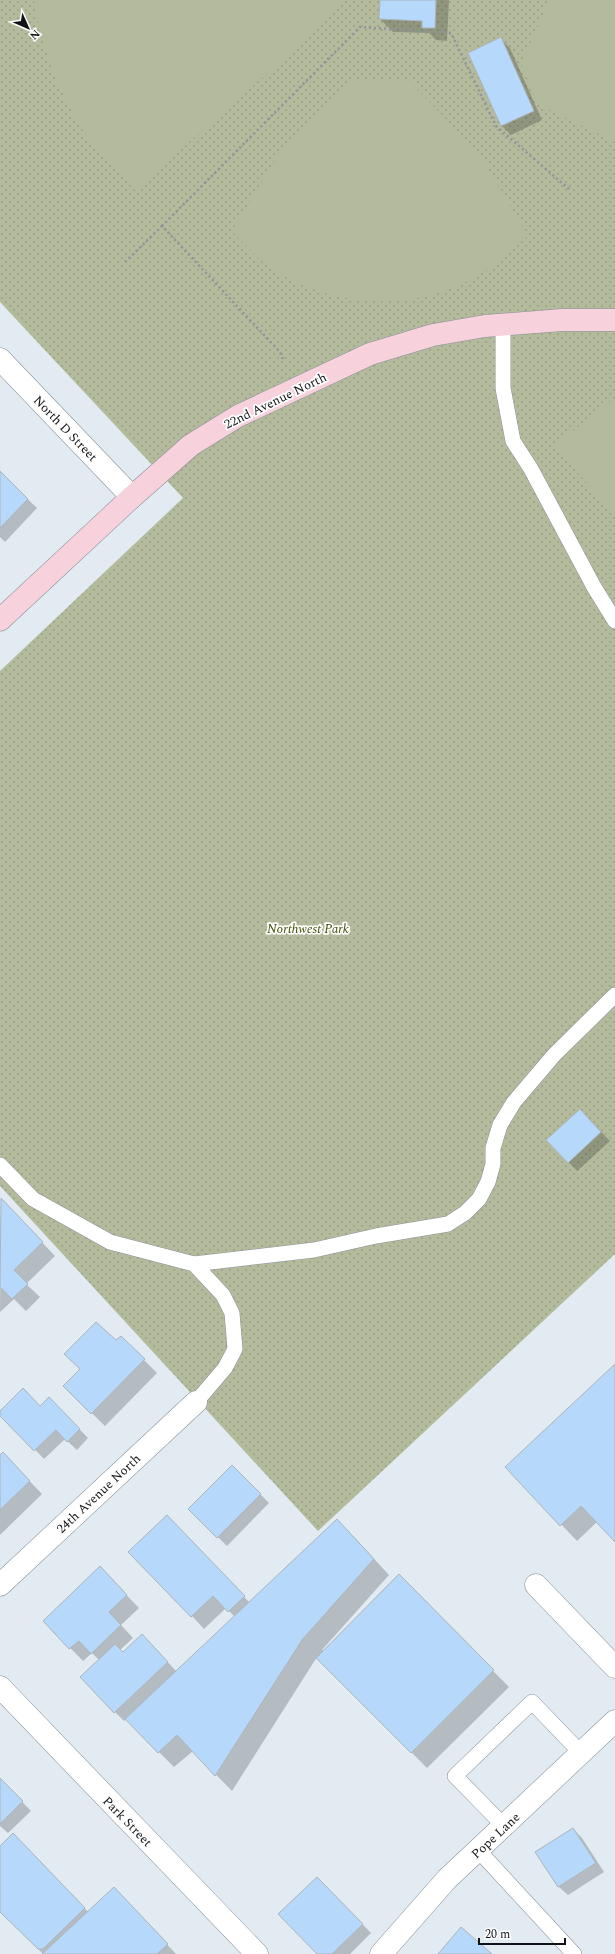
<svg xmlns="http://www.w3.org/2000/svg" width="615" height="1954" font-family="Spectral,serif">
<style>
.grass{fill:url(#grass-dots)}
.pitch{fill:#b4bb9d}
.shadow{fill:#0003}
.building{fill:#b6d8fb;stroke:#acb4bc}
.lines{fill:none;stroke-linecap:round;stroke-linejoin:round}
.lane-casing{stroke:#899098;stroke-width:16}
.street-casing{stroke:#899098;stroke-width:23}
.secondary-casing{stroke:#899098;stroke-width:23}
.path{stroke:#8e949a;stroke-width:2.5;stroke-dasharray:2 3;stroke-linecap:butt}
.lane{stroke:#fff;stroke-width:15}
.street{stroke:#fff;stroke-width:22}
.secondary{stroke:#f7d1dc;stroke-width:22}
.labels{text-anchor:middle;stroke-width:3.5;stroke-linejoin:round;paint-order:stroke}
.street-label{font-size:13px;fill:#101215;stroke:#fff}
.park-label{font-size:13px;font-style:italic;fill:#424c02;stroke:#fff}
</style>
<defs>
<pattern id="grass-dots" width="8" height="8" patternUnits="userSpaceOnUse"><rect width="8" height="8" fill="#b4bb9d"/><path d="M2 2h.1M6 6h.1" fill="none" stroke="#9aa086" stroke-width="1.8" stroke-linecap="round"/></pattern>
</defs>
<rect width="100%" height="100%" fill="#e2eaf2"/>
<polygon class="grass" points="0,0 615,0 615,1254 318,1531 0,1186 0,671 183,498 0,302"/>
<g class="pitch">
<path d="M34 0H345L279 63 135 190C123 177 110 164 98 150 64 109 42 52 34 0Z"/>
<polygon points="550,0 615,0 615,142 538,104 521,64"/>
<path d="M354 79 409 80 480 155 528 236C511 251 495 266 475 277 409 315 322 307 262 261 251 253 241 241 232 231L280 152Z"/>
<polygon points="615,398 615,517 555,445"/>
</g>
<g class="shadow">
<polygon points="381,0 449,0 447,41 436,40 429,33 393,32 380,19"/>
<polygon points="501,39 510,48 542,120 511,135 502,126"/>
<polygon points="0,473 37,508 5,542 0,537"/>
<polygon points="589,1119 610,1141 577,1171 548,1140"/>
<polygon points="1,1200 55,1256 26,1284 40,1297 26,1311 14,1299 0,1312"/>
<polygon points="121,1337 157,1373 105,1426 64,1386"/>
<polygon points="615,1365 615,1541 597,1522 577,1541 507,1467"/>
<polygon points="49,1398 88,1438 77,1450 65,1439 44,1459 0,1413 40,1407"/>
<polygon points="0,1456 15,1466 42,1494 0,1535"/>
<polygon points="232,1466 269,1503 227,1546 189,1509"/>
<polygon points="180,1529 250,1603 353,1536 389,1575 322,1650 324,1651 399,1576 509,1687 427,1768 317,1657 232,1791 193,1751 174,1767 126,1719 124,1721 115,1712 99,1660 92,1653 83,1661 44,1621 100,1568 139,1608 121,1625 133,1638 120,1650 123,1653 151,1644 177,1672 235,1617 226,1608 204,1629 192,1616"/>
<polygon points="0,1779 31,1811 8,1833 0,1826"/>
<polygon points="573,1829 582,1838 604,1872 568,1895 559,1887 537,1852"/>
<polygon points="0,1847 26,1847 88,1912 126,1901 176,1954 43,1954 0,1910"/>
<polygon points="317,1878 371,1933 350,1954 319,1954"/>
</g>
<g class="building">
<polygon points="380,0 436,0 435,28 422,28 422,21 379,19"/>
<polygon points="501,37 534,111 501,126 468,53"/>
<polygon points="0,471 28,499 0,528"/>
<polygon points="580,1109 601,1132 568,1163 546,1140"/>
<polygon points="1,1198 43,1242 14,1270 28,1284 12,1299 0,1287"/>
<polygon points="96,1322 116,1340 121,1336 145,1359 91,1414 63,1386 80,1369 64,1354"/>
<polygon points="615,1364 615,1542 581,1506 560,1526 505,1467"/>
<polygon points="23,1388 40,1406 49,1397 80,1429 67,1442 56,1430 34,1451 0,1416 0,1411"/>
<polygon points="3,1452 30,1481 0,1510 0,1455"/>
<polygon points="232,1465 261,1494 217,1538 188,1509"/>
<polygon points="167,1515 245,1596 228,1612 213,1596 191,1617 128,1552"/>
<polygon points="337,1519 374,1559 302,1640 215,1776 177,1735 158,1753 125,1719"/>
<polygon points="100,1566 127,1595 109,1612 121,1625 91,1654 79,1641 69,1649 43,1621"/>
<polygon points="399,1574 494,1670 411,1753 316,1658"/>
<polygon points="142,1634 168,1662 114,1713 80,1677 115,1644 123,1652"/>
<polygon points="0,1778 23,1801 0,1824"/>
<polygon points="573,1828 596,1863 558,1887 535,1852"/>
<polygon points="13,1833 85,1908 43,1949 38,1949 0,1912 0,1846"/>
<polygon points="317,1877 363,1924 332,1954 317,1954 278,1914"/>
<polygon points="114,1887 168,1944 157,1954 42,1954"/>
<polygon points="461,1927 492,1954 438,1954"/>
</g>
<g class="lines">
<defs>
<g id="lane">
<polyline points="503,325 503,388 513,441 531,469 594,587 615,621"/>
<polyline points="0,1165 33,1199 110,1242 194,1264 223,1295 232,1313 235,1349 225,1368 196,1402"/>
<polyline points="194,1264 314,1250 376,1236 448,1224 465,1213 479,1199 488,1182 493,1164 493,1148 500,1125 514,1102 554,1055 615,995"/>
<polyline points="504,1826 455,1776 532,1702 581,1753"/>
<polyline points="478,1850 574,1954"/>
</g>
<g id="street">
<polyline points="0,359 132,497"/>
<polyline points="0,1585 196,1402"/>
<polyline points="536,1585 615,1667"/>
<polyline points="0,1687 257,1954"/>
<polyline points="381,1954 447,1879 615,1721"/>
</g>
<polyline id="secondary" points="0,620 132,497 191,445 238,416 370,354 433,335 485,326 562,320 615,320"/>
</defs>
<use href="#lane" class="lane-casing"/>
<use href="#street" class="street-casing"/>
<use href="#secondary" class="secondary-casing"/>
<g class="path">
<polyline points="125,262 162,226"/>
<polyline points="283,359 280,352 162,226 360,27 451,33 496,126 569,189"/>
</g>
<use href="#lane" class="lane"/>
<use href="#street" class="street"/>
<use href="#secondary" class="secondary"/>
</g>
<g class="labels">
<g class="street-label">
<text transform="translate(275 400) rotate(-26)" y="5">22nd Avenue North</text>
<text transform="translate(66 428) rotate(46)" y="5">North D Street</text>
<text transform="translate(98 1493) rotate(-43)" y="5">24th Avenue North</text>
<text transform="translate(128 1821) rotate(46)" y="5">Park Street</text>
<text transform="translate(495 1835) rotate(-43)" y="5">Pope Lane</text>
</g>
<g class="park-label">
<text x="308" y="933">Northwest Park</text>
</g>
</g>
<g transform="translate(28 28) rotate(135)" stroke="#ffffff" stroke-width="3" paint-order="stroke">
<path d="M0-3L7 15L0 10L-7 15Z" fill="#101215"/>
<text y="-6" font-size="11" font-weight="bold" text-anchor="middle" fill="#101215">N</text>
</g>
<path d="M479 1938v6h86v-6" fill="none" stroke="#101215" stroke-width="2"/>
<text x="485" y="1938" font-size="12" fill="#101215" stroke="#ffffff" stroke-width="3" paint-order="stroke">20 m</text>
</svg>
